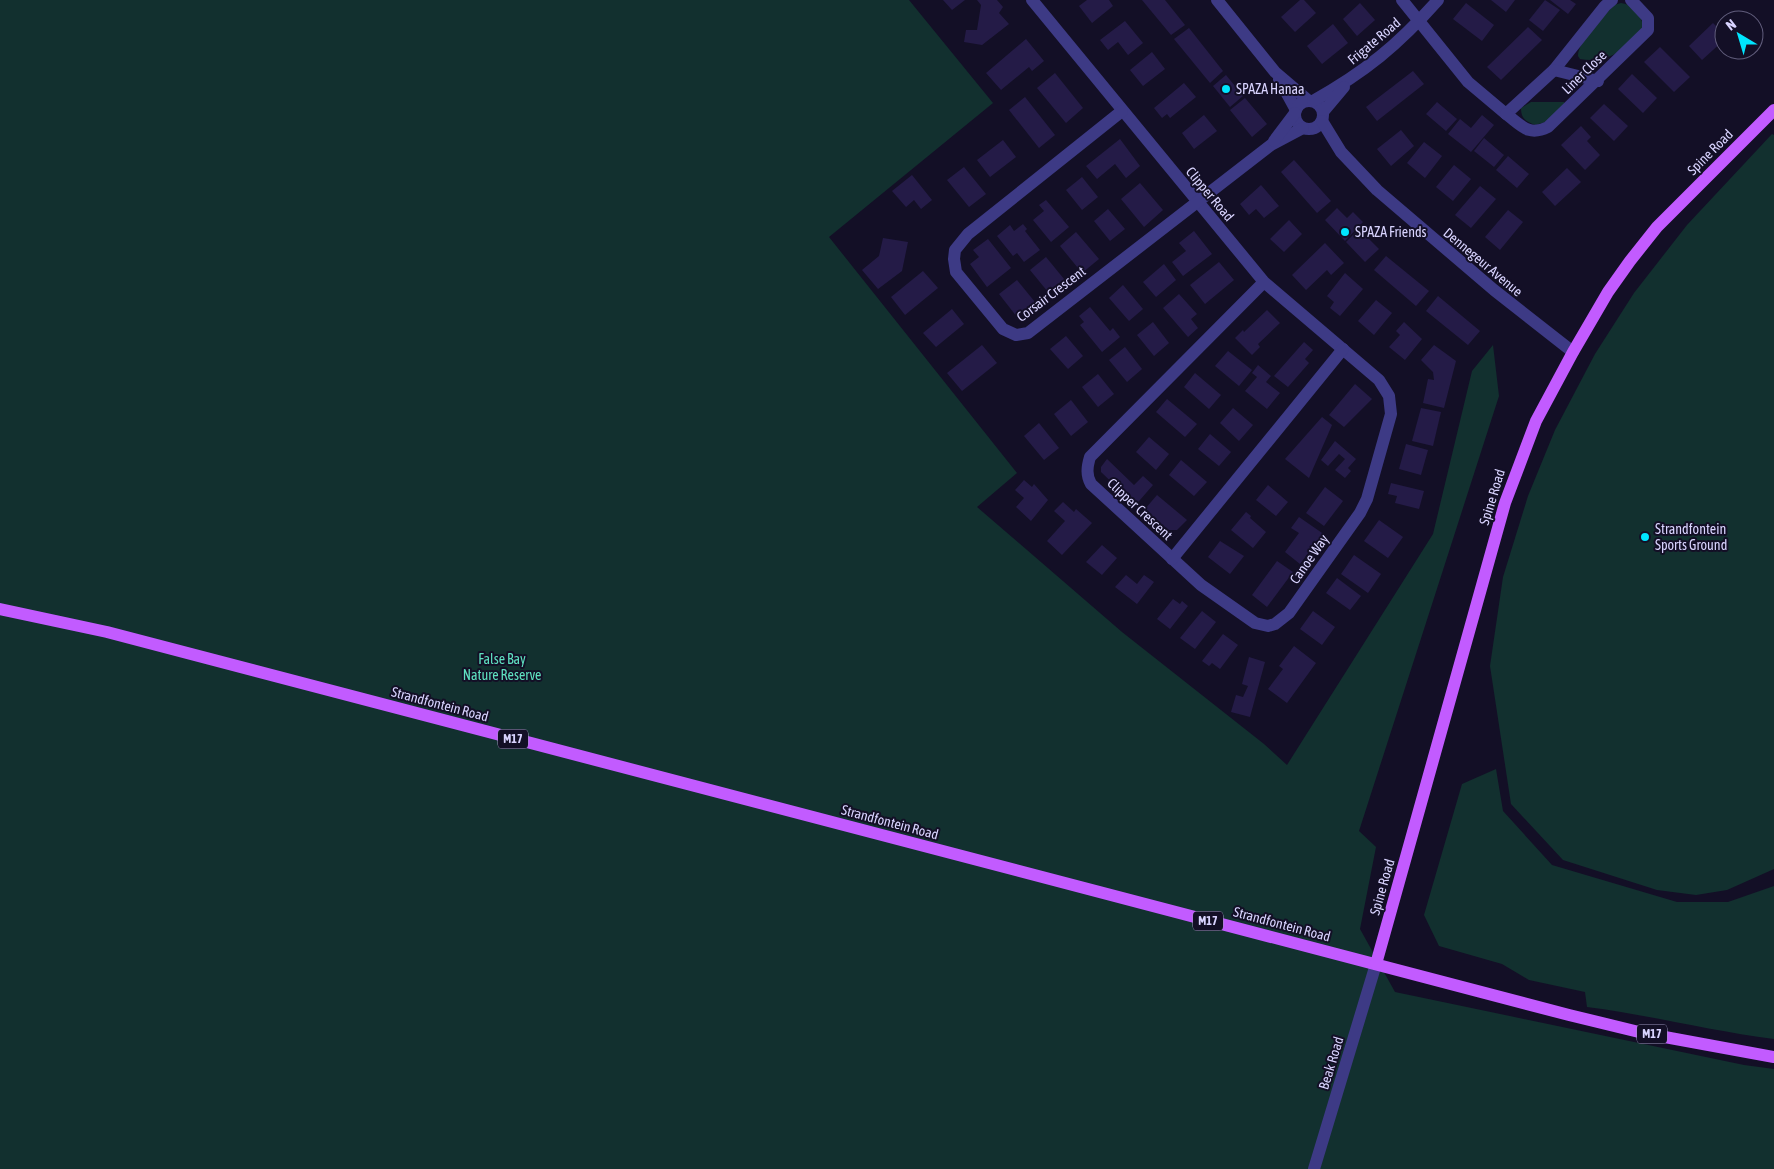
<svg xmlns="http://www.w3.org/2000/svg" width="1774" height="1169" font-family="'Asap Condensed',sans-serif">
<style>
.green{fill:#12302f}
.building{fill:#241b47}
.lines{fill:none;stroke-linecap:round;stroke-linejoin:round}
.minor{stroke:#3d3a85;stroke-width:12}
.major{stroke:#c25bff;stroke-width:12}
.poi-dot{fill:#00e5ff;stroke:#130f26;stroke-width:2}
.labels{text-anchor:middle;stroke-width:4;stroke-linejoin:round;paint-order:stroke}
.shield{fill:#130f26;stroke:#9e99be;stroke-width:1}
.shield-label{font-size:12px;font-weight:bold;fill:#d9d4ff}
.street-label{font-size:14px;fill:#d9d4ff;stroke:#130f26}
.poi-label{font-size:14px;fill:#d9d4ff;stroke:#130f26;text-anchor:start}
.park-label{font-size:14px;fill:#5fe0c0;stroke:#130f26}
</style>
<rect width="100%" height="100%" fill="#130f26"/>
<g class="green">
<polygon points="0,0 909,0 993,103 829,237 1017,473 977,507 1122,632 1264,744 1287,765 1433,534 1472,371 1493,345 1499,396 1359,831 1376,847 1360,929 1395,992 1744,1065 1774,1069 1774,1169 0,1169"/>
<path d="M1621 3C1634 5 1641 14 1643 26 1628 49 1609 64 1580 59L1578 56C1578 41 1604 17 1614 5Z"/>
<path d="M1531 102H1564L1565 104 1549 121 1535 125C1526 121 1521 119 1521 108Z"/>
<polygon points="1772,134 1774,135 1774,869 1727,890 1696,895 1657,890 1563,860 1511,804 1490,666 1503,577 1528,496 1555,430 1595,354 1634,293 1687,225"/>
<path d="M1496 769 1503 811 1552 865 1677 902H1728L1774 886V1039C1711 1031 1650 1015 1587 1007L1585 992 1529 980 1502 964 1439 946 1424 915 1462 784Z"/>
</g>
<g class="building">
<polygon points="943,0 965,0 952,10"/>
<polygon points="977,0 997,0 1003,7 999,13 1009,24 982,45 964,42 966,30 977,30 981,5"/>
<polygon points="1087,0 1109,0 1113,6 1092,23 1079,6"/>
<polygon points="1142,0 1165,0 1185,25 1171,35"/>
<polygon points="1300,0 1304,0 1316,13 1295,32 1281,17"/>
<polygon points="1491,0 1515,0 1506,12"/>
<polygon points="1545,0 1560,10 1543,31 1529,20"/>
<polygon points="1550,0 1570,0 1576,4 1568,14"/>
<polygon points="1360,3 1375,20 1357,36 1343,19"/>
<polygon points="1466,3 1494,25 1482,41 1453,19"/>
<polygon points="1125,21 1143,43 1128,55 1118,42 1108,50 1100,40"/>
<polygon points="1713,23 1724,34 1724,40 1702,60 1689,46"/>
<polygon points="1333,24 1348,43 1322,64 1307,46"/>
<polygon points="1528,27 1542,40 1501,80 1487,67"/>
<polygon points="1189,28 1223,71 1210,83 1174,39"/>
<polygon points="1026,39 1044,61 1032,71 1029,67 1001,90 986,73"/>
<polygon points="1660,47 1690,77 1674,92 1644,62"/>
<polygon points="1152,52 1165,69 1143,86 1130,70"/>
<polygon points="1413,71 1424,84 1377,121 1366,107"/>
<polygon points="1055,73 1083,108 1066,123 1037,88"/>
<polygon points="1632,74 1657,98 1643,113 1618,89"/>
<polygon points="1226,75 1243,96 1230,107 1213,86"/>
<polygon points="1184,83 1196,97 1170,118 1167,114 1162,118 1154,108"/>
<polygon points="1025,97 1055,135 1039,148 1009,110"/>
<polygon points="1245,98 1267,124 1252,137 1230,110"/>
<polygon points="1437,102 1457,119 1446,131 1426,114"/>
<polygon points="1604,104 1628,126 1614,141 1590,118"/>
<polygon points="1204,115 1217,131 1194,149 1182,133"/>
<polygon points="1482,115 1494,125 1471,152 1448,134 1460,119 1471,128"/>
<polygon points="1581,126 1591,137 1587,141 1600,155 1585,170 1561,145"/>
<polygon points="1401,130 1414,146 1391,166 1377,149"/>
<polygon points="1484,138 1504,155 1494,167 1474,151"/>
<polygon points="1120,139 1140,166 1126,178 1115,164 1097,179 1086,166"/>
<polygon points="1003,140 1016,157 990,177 977,160"/>
<polygon points="1424,142 1442,156 1425,178 1407,163"/>
<polygon points="1508,156 1529,174 1517,188 1496,170"/>
<polygon points="1294,160 1331,201 1317,213 1281,172"/>
<polygon points="1454,165 1471,179 1453,201 1436,187"/>
<polygon points="964,167 986,194 969,207 947,180"/>
<polygon points="1567,168 1581,182 1555,206 1542,192"/>
<polygon points="912,175 932,200 921,209 914,200 906,207 892,191"/>
<polygon points="1082,177 1098,197 1082,210 1066,190"/>
<polygon points="1140,183 1163,210 1144,227 1121,199"/>
<polygon points="1261,185 1279,206 1264,218 1256,209 1249,215 1240,204"/>
<polygon points="1480,186 1496,199 1471,228 1455,215"/>
<polygon points="1046,200 1069,227 1051,242 1033,220 1044,211 1039,205"/>
<polygon points="1337,208 1347,218 1353,212 1363,222 1345,241 1325,220"/>
<polygon points="1108,209 1125,229 1110,241 1094,221"/>
<polygon points="1508,210 1523,222 1500,250 1485,237"/>
<polygon points="1289,220 1302,234 1284,252 1270,239"/>
<polygon points="1023,224 1027,229 1025,231 1040,250 1024,262 1017,253 1013,256 997,236 1010,225 1014,231"/>
<polygon points="1359,229 1379,249 1365,262 1346,242"/>
<polygon points="1194,231 1212,254 1183,276 1172,262 1186,251 1179,243"/>
<polygon points="1076,232 1099,259 1082,273 1060,246"/>
<polygon points="883,238 908,242 902,271 878,289 862,270 879,256"/>
<polygon points="988,239 1011,268 987,287 970,264 979,257 973,250"/>
<polygon points="1325,243 1344,263 1331,275 1327,270 1306,290 1292,275"/>
<polygon points="1386,256 1429,291 1416,306 1374,270"/>
<polygon points="1046,257 1064,279 1048,292 1030,270"/>
<polygon points="1219,262 1234,280 1205,304 1190,285"/>
<polygon points="1164,264 1176,280 1156,297 1143,282"/>
<polygon points="923,271 938,288 905,315 891,297"/>
<polygon points="1345,273 1363,289 1340,316 1330,308 1334,302 1327,296"/>
<polygon points="1017,280 1035,302 1017,317 999,294"/>
<polygon points="1123,285 1143,309 1129,321 1109,298"/>
<polygon points="1179,294 1197,314 1191,319 1198,328 1188,337 1163,308"/>
<polygon points="1438,296 1480,331 1468,345 1426,311"/>
<polygon points="1376,300 1392,313 1374,335 1358,321"/>
<polygon points="1090,307 1110,331 1113,328 1120,337 1102,352 1080,325 1084,322 1079,316"/>
<polygon points="952,309 964,324 936,347 923,333"/>
<polygon points="1267,310 1280,323 1258,344 1260,347 1252,355 1235,338 1243,330 1244,332"/>
<polygon points="1153,322 1169,343 1154,356 1137,335"/>
<polygon points="1404,322 1422,339 1405,360 1389,347 1400,335 1396,331"/>
<polygon points="1066,336 1083,356 1068,369 1050,349"/>
<polygon points="1304,342 1313,350 1305,359 1309,363 1288,387 1274,376"/>
<polygon points="982,345 997,363 962,391 947,373"/>
<polygon points="1434,345 1456,361 1444,408 1423,403 1428,379 1434,380 1433,372 1421,360"/>
<polygon points="1125,347 1142,369 1127,382 1109,360"/>
<polygon points="1228,351 1252,370 1239,386 1215,366"/>
<polygon points="1258,365 1271,376 1266,382 1280,393 1267,409 1245,391 1257,377 1252,373"/>
<polygon points="1195,373 1221,395 1209,409 1184,387"/>
<polygon points="1098,374 1114,394 1098,407 1082,387"/>
<polygon points="1355,384 1372,399 1344,427 1329,415"/>
<polygon points="1167,399 1197,424 1185,437 1156,412"/>
<polygon points="1071,400 1088,422 1071,436 1054,414"/>
<polygon points="1233,408 1253,425 1239,441 1220,423"/>
<polygon points="1421,408 1441,412 1433,446 1412,441"/>
<polygon points="1322,417 1332,425 1309,478 1285,459"/>
<polygon points="1039,423 1059,448 1044,460 1024,436"/>
<polygon points="1210,434 1231,452 1219,466 1198,449"/>
<polygon points="1149,437 1169,454 1156,470 1136,452"/>
<polygon points="1335,441 1356,459 1348,468 1351,471 1345,478 1335,470 1345,459 1339,454 1328,466 1321,460"/>
<polygon points="1406,444 1428,450 1421,475 1399,469"/>
<polygon points="1107,459 1134,485 1143,476 1153,485 1133,508 1120,495 1122,492 1101,472 1101,467"/>
<polygon points="1181,460 1207,482 1194,496 1169,475"/>
<polygon points="1024,480 1032,487 1034,484 1048,500 1031,521 1016,507 1024,498 1015,490"/>
<polygon points="1391,483 1424,491 1419,509 1395,503 1397,496 1388,494"/>
<polygon points="1268,485 1288,502 1276,516 1256,500"/>
<polygon points="1325,487 1343,501 1324,526 1306,513"/>
<polygon points="1157,495 1187,520 1177,530 1168,530 1145,509"/>
<polygon points="1063,502 1074,512 1076,509 1092,523 1062,555 1047,541 1065,521 1054,511"/>
<polygon points="1246,512 1251,516 1250,518 1266,532 1253,548 1231,530"/>
<polygon points="1299,517 1325,535 1317,546 1315,544 1300,564 1285,552 1299,533 1291,528"/>
<polygon points="1379,520 1403,537 1388,558 1364,541"/>
<polygon points="1220,541 1244,556 1230,574 1208,557"/>
<polygon points="1102,545 1117,558 1102,575 1086,562"/>
<polygon points="1354,555 1381,574 1368,593 1341,574"/>
<polygon points="1277,561 1293,572 1267,607 1252,595"/>
<polygon points="1126,575 1137,584 1144,575 1154,582 1137,604 1115,587"/>
<polygon points="1337,578 1361,596 1350,610 1326,593"/>
<polygon points="1173,599 1180,604 1182,601 1188,606 1170,629 1157,619"/>
<polygon points="1202,611 1216,622 1195,649 1180,638"/>
<polygon points="1313,611 1335,627 1322,645 1300,629"/>
<polygon points="1223,634 1238,645 1220,669 1212,663 1209,666 1202,661"/>
<polygon points="1294,646 1316,663 1287,703 1268,689 1283,669 1279,666"/>
<polygon points="1249,657 1265,662 1250,717 1231,712 1236,695 1243,697 1248,686 1242,684"/>
</g>
<g class="lines">
<g class="minor">
<path d="M1032 0 1264 282 1379 380 1389 396 1391 414 1367 499 1360 513 1289 613 1275 624 1268 626 1255 623 1201 585 1091 484C1086 475 1087 467 1090 457L1264 282"/>
<polyline points="1217,0 1275,72 1309,101"/>
<polyline points="1402,0 1468,82 1506,114 1554,70 1605,6 1612,0"/>
<polyline points="1554,70 1598,81"/>
<polyline points="1279,79 1296,110"/>
<circle cx="1309" cy="115" r="14"/>
<path d="M1313 101C1365 72 1398 45 1438 0"/>
<polyline points="1122,111 968,234 955,250 954,259 956,272 1003,329 1016,335 1028,333 1271,145 1303,128"/>
<polyline points="1323,112 1344,87"/>
<path d="M1506 114C1521 125 1528 137 1548 127L1648 30V18L1631 0"/>
<polyline points="1322,121 1341,152 1377,190 1494,290 1573,352"/>
<polyline points="1274,141 1295,113"/>
<polyline points="1172,559 1343,349"/>
<polyline points="1314,1169 1376,964"/>
</g>
<g class="major">
<polyline points="0,609 107,632 1569,1015 1643,1033 1774,1057"/>
<polyline points="1376,964 1505,503 1536,421 1573,352 1608,292 1630,261 1657,227 1774,110"/>
</g>
</g>
<g class="poi-dot">
<circle cx="1226" cy="89" r="5"/>
<circle cx="1345" cy="232" r="5"/>
<circle cx="1645" cy="537" r="5"/>
</g>
<g class="labels">
<g class="shield">
<rect x="498" y="729.5" width="30" height="19" rx="4"/>
<rect x="1193" y="911.5" width="30" height="19" rx="4"/>
<rect x="1637" y="1024.5" width="30" height="19" rx="4"/>
</g>
<g class="shield-label">
<text x="513" y="743">M17</text>
<text x="1208" y="925">M17</text>
<text x="1652" y="1038">M17</text>
</g>
<g class="street-label">
<text transform="translate(1374 41) rotate(-40)" y="5">Frigate Road</text>
<text transform="translate(1584 72) rotate(-44)" y="5">Liner Close</text>
<text transform="translate(1710 152) rotate(-45)" y="5">Spine Road</text>
<text transform="translate(1210 194) rotate(50)" y="5">Clipper Road</text>
<text transform="translate(1483 262) rotate(40)" y="5">Dennegeur Avenue</text>
<text transform="translate(1051 294) rotate(-37)" y="5">Corsair Crescent</text>
<text transform="translate(1492 497) rotate(-73)" y="5">Spine Road</text>
<text transform="translate(1140 509) rotate(43)" y="5">Clipper Crescent</text>
<text transform="translate(1309 559) rotate(-55)" y="5">Canoe Way</text>
<text transform="translate(440 704) rotate(15)" y="5">Strandfontein Road</text>
<text transform="translate(890 822) rotate(15)" y="5">Strandfontein Road</text>
<text transform="translate(1382 887) rotate(-74)" y="5">Spine Road</text>
<text transform="translate(1282 924) rotate(15)" y="5">Strandfontein Road</text>
<text transform="translate(1331 1063) rotate(-73)" y="5">Beak Road</text>
</g>
<g class="poi-label">
<text x="1236" y="94">SPAZA Hanaa</text>
<text x="1355" y="237">SPAZA Friends</text>
<text x="1655" y="534">Strandfontein<tspan x="1655" dy="16">Sports Ground</tspan></text>
</g>
<g class="park-label">
<text x="502" y="664">False Bay<tspan x="502" dy="16">Nature Reserve</tspan></text>
</g>
</g>
<g transform="translate(1739 35) rotate(322)"><circle r="24" fill="#130f26" stroke="#625e7d"/>
<path d="M0-4L9 19L0 12L-9 19Z" fill="#00e5ff"/>
<text y="-8" font-size="14" font-weight="bold" text-anchor="middle" fill="#d9d4ff">N</text>
</g>
</svg>
